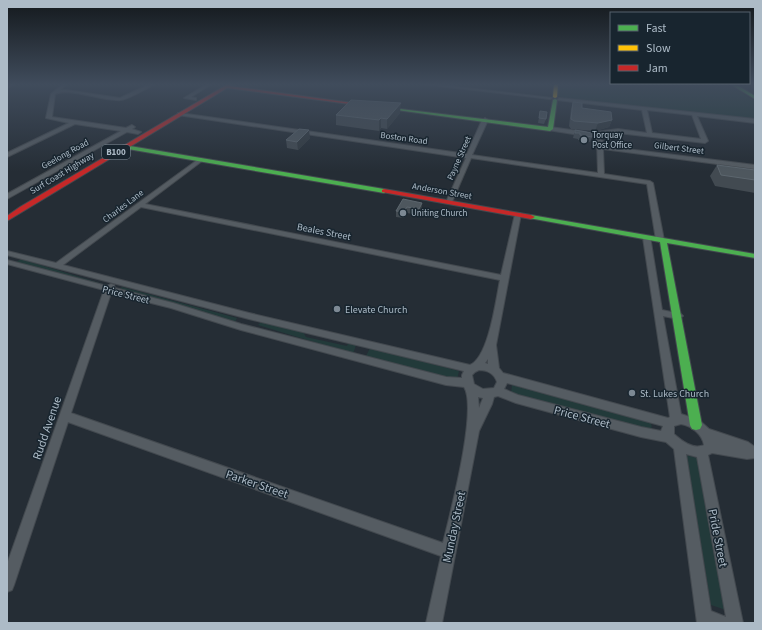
<svg xmlns="http://www.w3.org/2000/svg" width="762" height="630" font-family="'Source Sans 3',sans-serif">
<style>
.green{fill:#223a3a}
.lines{fill:none;stroke-linecap:round;stroke-linejoin:round}
.street-casing{stroke:#43494f;stroke-width:2}
.fast-casing{stroke:#43494f;stroke-width:2}
.slow-casing{stroke:#43494f;stroke-width:2}
.jam-casing{stroke:#43494f;stroke-width:2}
.street{fill:#555c62;fill-rule:evenodd}
.fast{fill:#4caf50;fill-rule:evenodd}
.slow{fill:#ffc107;fill-rule:evenodd}
.jam{fill:#c62828;fill-rule:evenodd}
.wall{fill:#424a51}
.shaded-wall{fill:#323a40}
.building{fill:#4e575e;stroke:#5c666e}
.poi-dot{fill:#7d8994;stroke:#18252f;stroke-width:1.5}
.labels{text-anchor:middle;stroke-width:3;stroke-linejoin:round;paint-order:stroke}
.far-poi-label{font-size:9px;fill:#adbbc7;stroke:#18252f;text-anchor:start}
.far-street-label{font-size:9px;fill:#adbbc7;stroke:#18252f}
.shield{fill:#18252f;stroke:#808e99;stroke-width:1}
.shield-label{font-size:9px;font-weight:bold;fill:#adbbc7}
.street-label{font-size:10px;fill:#adbbc7;stroke:#18252f}
.poi-label{font-size:10px;fill:#adbbc7;stroke:#18252f;text-anchor:start}
.near-street-label{font-size:12px;fill:#adbbc7;stroke:#18252f}
</style>
<rect width="100%" height="100%" fill="#252d35"/>
<g class="green">
<polygon points="558,84 727,84 755,101 755,120 565,99 558,96"/>
<polygon points="21,259 106,285 104,286 16,262"/>
<polygon points="122,287 237,318 235,322 120,289"/>
<polygon points="261,322 303,332 306,337 347,346 348,343 356,345 353,354 258,325"/>
<polygon points="370,348 459,371 457,380 366,356"/>
<polygon points="512,385 651,421 652,430 511,393"/>
<polygon points="686,455 697,458 726,610 711,605"/>
</g>
<g class="lines">
<defs>
<g id="street">
<polygon points="10,84 15,84 7,88 7,85"/>
<path d="M63 84H67L60 90H66L120 98 150 84H155C150 87 126 100 121 100 104 102 70 87 55 94L52 117 126 128 132 125 135 127 132 129 141 132 138 134 127 132 7 199V194L121 131 75 124 7 157V153L69 123 46 118 51 94Z"/>
<polygon points="207,84 212,84 191,97 196,98 196,100 184,98"/>
<polygon points="421,84 433,84 552,98 550,99"/>
<path d="M559 98 755 119V123L697 116 708 141 705 143 618 133 598 135 596 134V132L618 129 647 133 642 110 557 100ZM647 110 692 115 701 139 652 133Z"/>
<polygon points="180,113 467,154 482,120 485,118 488,120 472,155 598,173 597,141 595,137 598,135 600,136 603,141 603,146 755,165 755,169 603,149 604,174 650,181 653,183 664,240 660,242 656,240 647,184 471,158 452,202 449,204 446,202 466,158 178,115 178,113"/>
<polygon points="550,127 586,132 589,134 586,136 548,130 547,129"/>
<path d="M200 158 202 159V161L145 204 501 275 515 214 516 213H520L521 214 496 345 499 368 503 373 668 418 670 417 643 238 647 236H650L662 310 681 314 683 316 678 319 663 316 681 414 699 420 709 429 748 442 755 447V458L747 459 712 453 708 455 743 623H697L674 449 666 442 641 437 516 403 498 396 494 397 492 404 479 431 442 623H426L441 556 68 422 14 585 12 590 7 592V564L104 290 7 264V260L107 286 111 284 114 285 115 288 173 303 241 324 446 377 462 378V375L464 371 249 319 7 255V251L56 263ZM141 207 500 280C496 299 489 357 470 365L249 313 63 265ZM111 293 171 308 241 330 446 385 464 387C478 409 450 514 443 543L71 413ZM488 359V364L485 363ZM479 370C487 370 494 373 497 382L494 388 483 389 474 384 472 375 475 372ZM507 383 663 426 661 431 641 427 518 395 504 389ZM478 397 483 398 479 408ZM681 424C692 426 702 434 704 445 693 450 682 441 674 434V426ZM686 454 697 457 726 617 711 611Z"/>
</g>
<g id="fast">
<polygon points="730,84 735,84 755,96 755,99"/>
<polygon points="555,99 557,100 553,129 550,131 382,108 384,107 548,127 553,100"/>
<polygon points="124,145 384,189 387,191 384,193 122,148 122,146"/>
<polygon points="531,215 755,254 755,258 667,243 702,425 700,429 696,430 692,429 690,425 660,242 529,218 529,216"/>
</g>
<polygon id="slow" points="554,84 558,84 557,97 555,98 553,97"/>
<g id="jam">
<polygon points="228,84 233,84 230,86 367,105 365,106 227,88 7,221 7,216 20,207"/>
<polygon points="384,189 531,215 535,217 531,219 382,192 382,190"/>
</g>
</defs>
<use href="#street" class="street-casing"/>
<use href="#fast" class="fast-casing"/>
<use href="#slow" class="slow-casing"/>
<use href="#jam" class="jam-casing"/>
<use href="#street" class="street"/>
<use href="#fast" class="fast"/>
<use href="#slow" class="slow"/>
<use href="#jam" class="jam"/>
</g>
<g class="wall">
<polygon points="573,102 582,108 612,120 609,127 595,131 571,129 569,126 571,109"/>
<polygon points="540,111 546,119 544,124 538,123"/>
<polygon points="400,113 387,129 381,128 379,131 336,125 336,115"/>
<polygon points="575,130 592,137 590,142 578,140 578,139 573,138"/>
<polygon points="310,138 298,150 287,148 286,140"/>
<polygon points="717,165 755,170 755,193 715,186 710,176"/>
<polygon points="403,199 422,209 418,215 407,213 404,218 396,217 396,211"/>
</g>
<g class="shaded-wall">
<polygon points="401,103 400,113 387,129 387,119"/>
<polygon points="381,118 381,128 379,131 379,120"/>
<polygon points="612,120 609,127 595,131 598,123"/>
<polygon points="309,130 310,138 298,150 297,142"/>
<polygon points="422,203 422,209 418,215 419,209"/>
<polygon points="407,207 407,213 404,218 404,212"/>
</g>
<g class="building">
<polygon points="351,100 401,103 387,119 381,118 379,120 336,115"/>
<polygon points="573,102 582,103 582,108 611,112 612,120 598,123 574,121 571,119"/>
<polygon points="540,111 547,112 546,119 539,118"/>
<polygon points="299,129 309,130 297,142 286,140"/>
<polygon points="575,130 592,133 592,137 580,135 580,133 575,133"/>
<polygon points="717,165 755,170 755,180 721,175"/>
<polygon points="403,199 422,203 419,209 407,207 404,212 396,211"/>
</g>
<linearGradient id="sky" x2="0" y2="1"><stop stop-color="#14191d"/><stop offset="0.49" stop-color="#404c5c"/><stop offset="1" stop-color="#404c5c" stop-opacity="0"/></linearGradient>
<rect width="762" height="172" fill="url(#sky)"/>
<g class="poi-dot">
<circle cx="584" cy="140" r="4"/>
<circle cx="403" cy="213" r="4"/>
<circle cx="337" cy="309" r="4"/>
<circle cx="632" cy="393" r="4"/>
</g>
<g class="labels">
<g class="far-poi-label">
<text x="592" y="138">Torquay<tspan x="592" dy="10">Post Office</tspan></text>
<text x="411" y="216">Uniting Church</text>
</g>
<g class="far-street-label">
<text transform="translate(404 138) rotate(8)" y="3">Boston Road</text>
<text transform="translate(679 148) rotate(7)" y="3">Gilbert Street</text>
<text transform="translate(65 154) rotate(-29)" y="3">Geelong Road</text>
<text transform="translate(459 158) rotate(-66)" y="3">Payne Street</text>
<text transform="translate(62 173) rotate(-31)" y="3">Surf Coast Highway</text>
<text transform="translate(442 191) rotate(10)" y="3">Anderson Street</text>
<text transform="translate(123 206) rotate(-37)" y="3">Charles Lane</text>
</g>
<rect class="shield" x="102" y="145" width="28" height="14" rx="3"/>
<g class="shield-label">
<text x="116" y="155">B100</text>
</g>
<g class="street-label">
<text transform="translate(324 231) rotate(11)" y="4">Beales Street</text>
<text transform="translate(126 294) rotate(14)" y="4">Price Street</text>
</g>
<g class="poi-label">
<text x="345" y="313">Elevate Church</text>
<text x="640" y="397">St. Lukes Church</text>
</g>
<g class="near-street-label">
<text transform="translate(582 417) rotate(15)" y="4">Price Street</text>
<text transform="translate(47 428) rotate(-71)" y="4">Rudd Avenue</text>
<text transform="translate(257 484) rotate(19)" y="4">Parker Street</text>
<text transform="translate(454 527) rotate(-78)" y="4">Munday Street</text>
<text transform="translate(718 538) rotate(79)" y="4">Pride Street</text>
</g>
</g>
<rect width="762" height="630" fill="none" stroke="#adbbc7" stroke-width="16"/>
<rect x="610" y="12" width="140" height="72" fill="#18252f" stroke="#54616c"/>
<rect x="618" y="25" width="20" height="6" fill="#4caf50" stroke="#54616c"/>
<text x="646" y="32" font-size="12" fill="#adbbc7">Fast</text>
<rect x="618" y="45" width="20" height="6" fill="#ffc107" stroke="#54616c"/>
<text x="646" y="52" font-size="12" fill="#adbbc7">Slow</text>
<rect x="618" y="65" width="20" height="6" fill="#c62828" stroke="#54616c"/>
<text x="646" y="72" font-size="12" fill="#adbbc7">Jam</text>
</svg>
